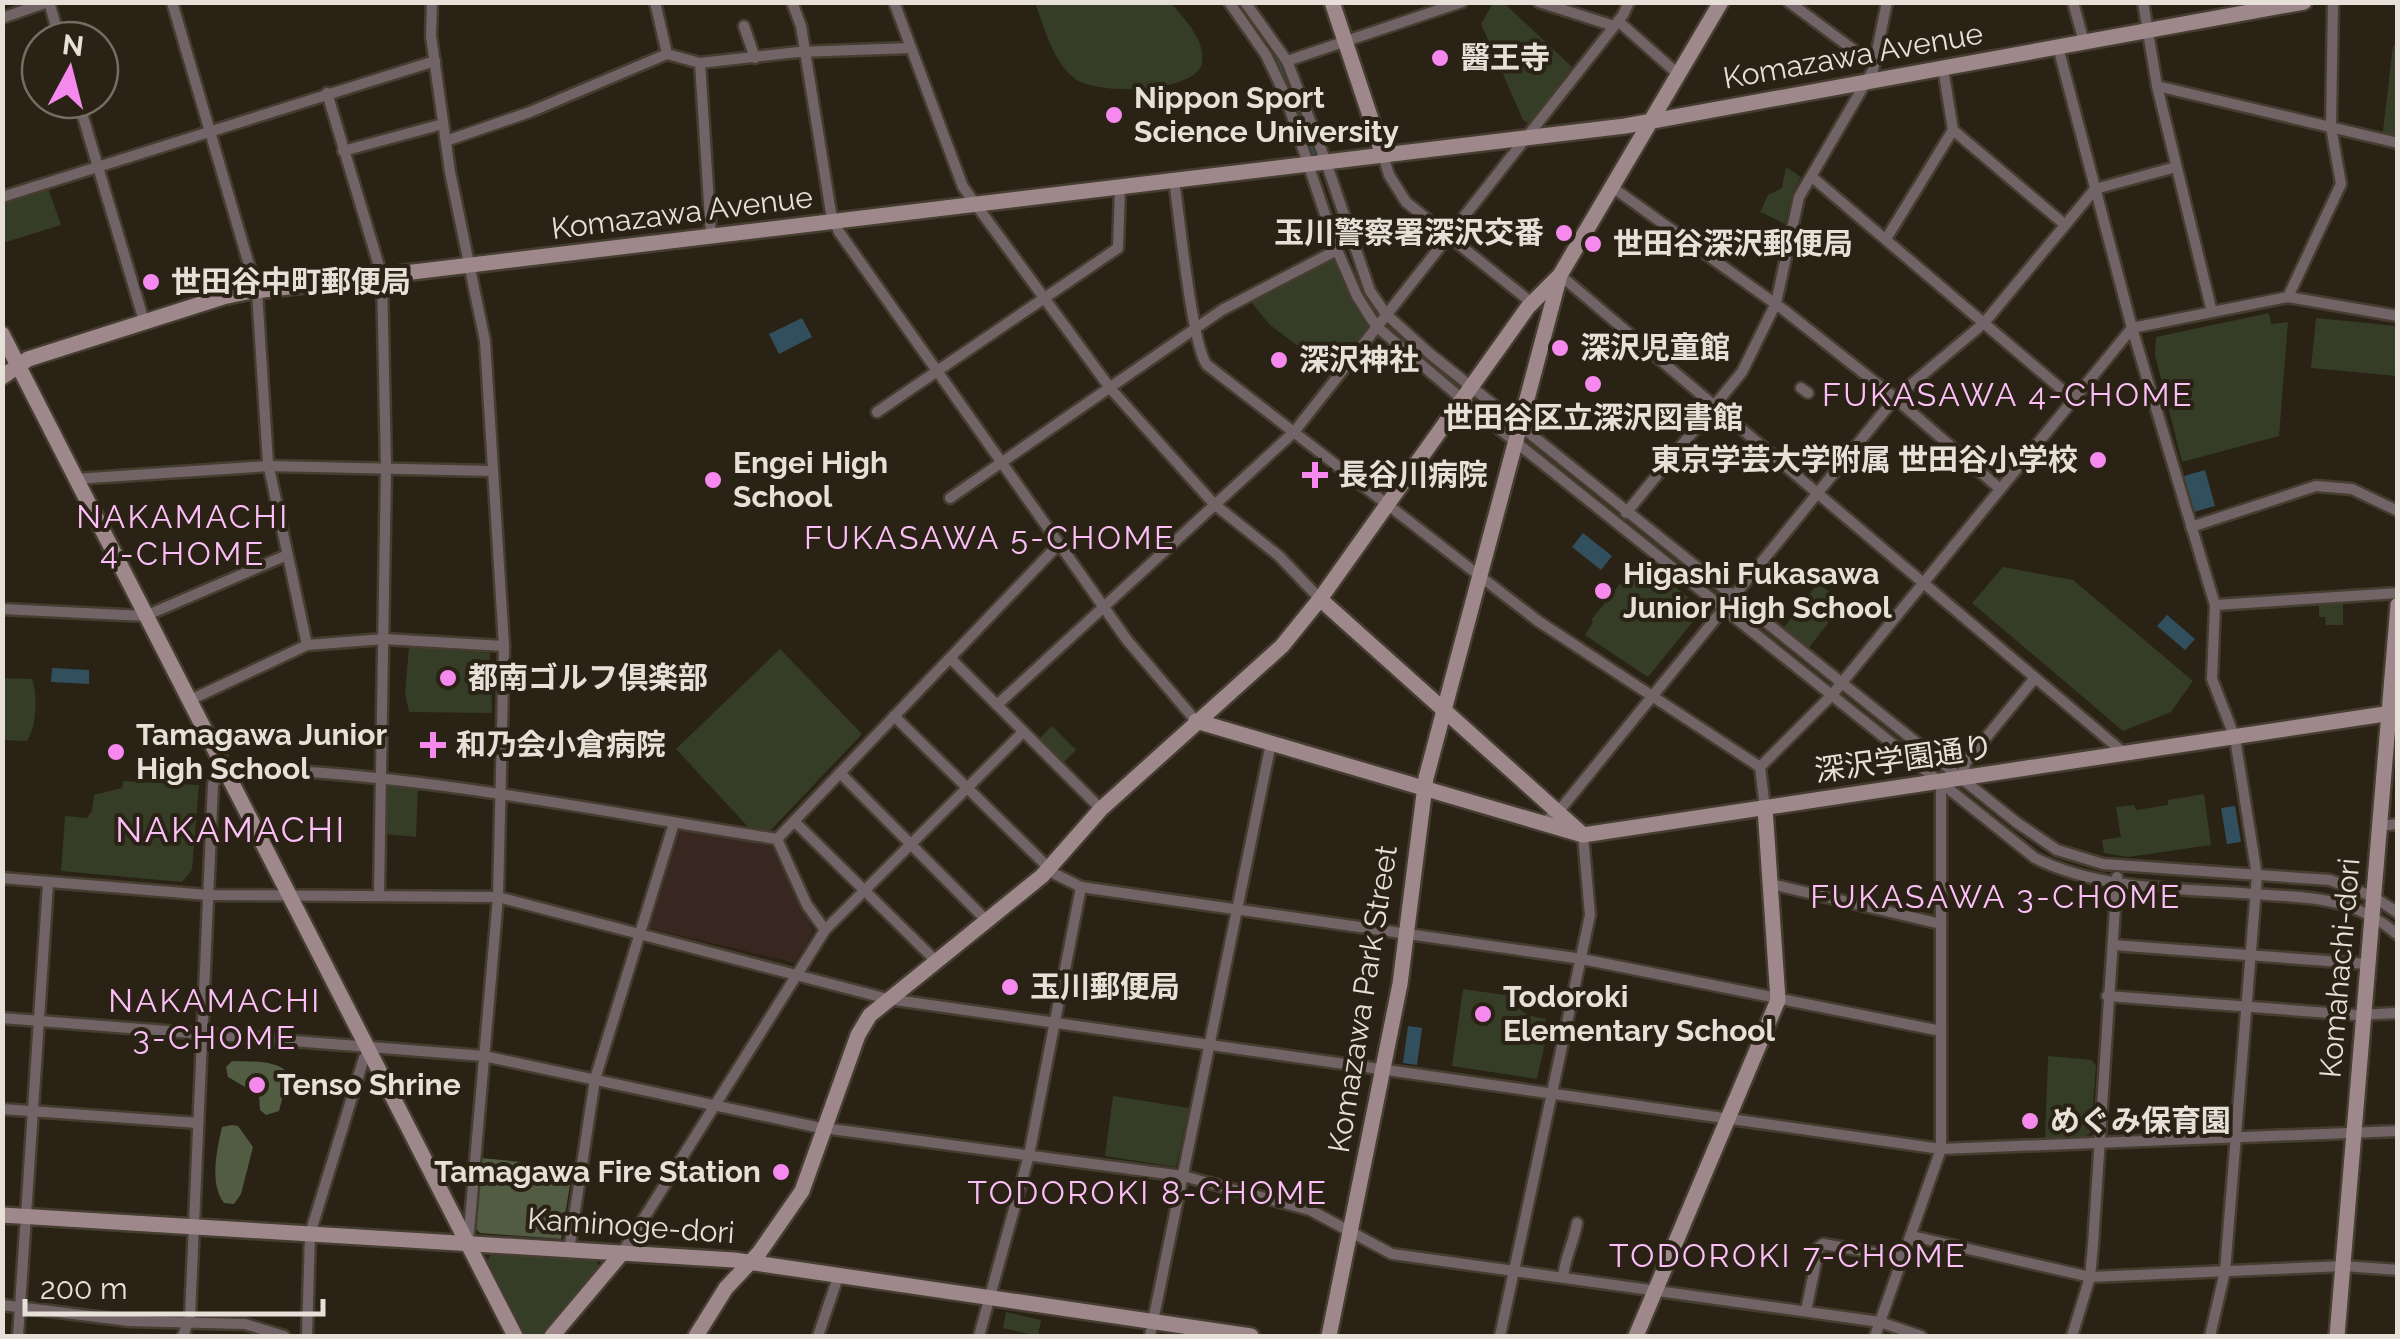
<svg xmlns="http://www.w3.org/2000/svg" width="2400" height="1339" font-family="Raleway,'Noto Sans JP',sans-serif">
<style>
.commercial{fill:#382620}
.green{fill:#353d27}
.forest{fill:#525c43}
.water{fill:#314f5c}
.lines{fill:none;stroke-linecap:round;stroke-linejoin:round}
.river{stroke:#314f5c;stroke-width:18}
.street-casing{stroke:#443d30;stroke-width:15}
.secondary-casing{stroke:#443d30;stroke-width:20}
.street{stroke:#726466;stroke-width:10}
.secondary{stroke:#9f888c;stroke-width:15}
.poi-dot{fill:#f589ee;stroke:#2a2215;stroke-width:4}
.labels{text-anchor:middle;stroke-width:8;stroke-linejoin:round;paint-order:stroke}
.street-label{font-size:30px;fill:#e6e0d8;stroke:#2a2215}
.poi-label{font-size:30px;font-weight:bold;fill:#e6e0d8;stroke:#2a2215;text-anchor:start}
.neighbourhood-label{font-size:32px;letter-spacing:2.5px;fill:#fcbff7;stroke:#2a2215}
.quarter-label{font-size:35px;letter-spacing:2.5px;fill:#fcbff7;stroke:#2a2215}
</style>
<rect width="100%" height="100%" fill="#2a2215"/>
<polygon class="commercial" points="679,829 775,847 812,927 812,935 795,963 649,928"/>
<g class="green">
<path d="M1035 3H1171C1184 19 1206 40 1202 63 1197 93 1095 96 1074 78 1052 60 1045 28 1035 3Z"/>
<polygon points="1232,3 1241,3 1283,63 1314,139 1306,142 1289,96"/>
<polygon points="1493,3 1504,3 1572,67 1529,124 1523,120 1481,24"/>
<polygon points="2397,45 2397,143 2382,139 2393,46"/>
<polygon points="1786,167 1801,177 1792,194 1785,224 1760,212 1768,195 1782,188"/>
<polygon points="47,185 61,225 3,243 2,200"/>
<polygon points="1333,256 1337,257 1369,327 1335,374 1270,325 1250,301"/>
<polygon points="2269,313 2271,324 2288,322 2279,436 2182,462 2155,355 2156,337"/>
<polygon points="2316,318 2397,326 2397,376 2311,368"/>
<polygon points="1640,559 1703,609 1648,677 1585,635 1593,622 1591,620"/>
<polygon points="2003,567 2073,580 2193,681 2171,712 2123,731 1972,603"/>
<polygon points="1818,583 1844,603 1807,650 1782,630"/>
<polygon points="2343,601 2343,625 2326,625 2325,617 2319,617 2319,603"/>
<polygon points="409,647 490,653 492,713 409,712 405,693"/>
<polygon points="780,649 862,734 770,831 749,828 676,749"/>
<path d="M2 678 32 679C38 696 37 725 27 741L3 740Z"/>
<polygon points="1052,726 1076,750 1060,766 1037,741"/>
<polygon points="123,781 199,785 192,870 182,882 61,871 65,816 87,818 92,811 94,795 122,788"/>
<polygon points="386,783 418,786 416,837 385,834"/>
<polygon points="2204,794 2211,845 2128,857 2104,853 2102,840 2121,837 2116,807 2134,805 2136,810 2168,805 2168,800"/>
<polygon points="1463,989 1519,997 1518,1008 1527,1015 1546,1019 1544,1034 1546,1038 1537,1079 1452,1066"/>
<polygon points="2048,1056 2092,1060 2096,1066 2091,1132 2085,1137 2045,1138"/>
<polygon points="1113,1096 1189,1108 1176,1167 1105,1156"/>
<polygon points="491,1254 595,1259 600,1269 542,1336 524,1336 487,1262"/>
<polygon points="1006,1312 1041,1320 1038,1336 1003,1328"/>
</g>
<g class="forest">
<path d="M232 1061C251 1062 274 1059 289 1073L279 1111 266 1115 260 1110 259 1095 228 1077 226 1067Z"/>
<path d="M232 1125 238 1126 253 1147 241 1194 234 1204 224 1203C209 1183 217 1150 222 1127Z"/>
<polygon points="481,1158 573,1167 561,1239 480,1233 475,1228"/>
</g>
<g class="water">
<polygon points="802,318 812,337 779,354 769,334"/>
<polygon points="2205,470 2215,506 2194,512 2184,476"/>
<polygon points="1583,533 1612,556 1601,570 1572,547"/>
<polygon points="2167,615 2195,639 2185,650 2157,626"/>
<polygon points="52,668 89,670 89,684 51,682"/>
<polygon points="2235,806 2241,842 2227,844 2221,808"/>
<polygon points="1408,1026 1422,1028 1417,1065 1403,1063"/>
</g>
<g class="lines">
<path class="river" d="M1238 2C1270 49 1293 93 1312 146"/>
<defs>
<g id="street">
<polyline points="49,2 60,40"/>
<polyline points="172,2 257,292 268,463 307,645"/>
<polyline points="432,2 431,36 450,172 485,341 504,646 498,897 468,1243"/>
<polyline points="655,2 667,54 700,63 711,235"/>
<polyline points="792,2 801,26 831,213 839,232 1127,640 1196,721"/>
<polyline points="894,2 963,187 1110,388 1214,504 1279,556 1320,599"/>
<path d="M1229 2 1266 55 1285 95 1337 250 1357 296 1376 326 1462 399 2035 858C2101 891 2181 888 2253 894 2309 898 2353 896 2398 935"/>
<polyline points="1245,2 1287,61 1326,162 1370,291 1386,314 1429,353 2016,822 2057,850 2103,864 2330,880 2374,897 2398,913"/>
<polyline points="1539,2 1614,26"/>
<polyline points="1789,2 1874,65"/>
<polyline points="2073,2 2084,42"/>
<polyline points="2143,2 2157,86 2212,312"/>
<polyline points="2,18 48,2"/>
<polyline points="1618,21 1678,74"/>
<polyline points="744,26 755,58"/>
<polyline points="2058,47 2132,328 2215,605 2212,679 2235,738 2257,876 2225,1271 2210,1336"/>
<polyline points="1287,61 1462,2"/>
<polyline points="700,63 798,52 911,48"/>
<polyline points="1943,68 1953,130 2064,224"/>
<polyline points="2157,86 2398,143"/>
<polyline points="327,93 382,276 386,468 379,895"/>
<polyline points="78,100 144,321"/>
<polyline points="446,141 530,112 667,54"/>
<polyline points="343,151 443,124"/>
<polyline points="1383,155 1389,175 1406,202 1532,303"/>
<polyline points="1812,177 2073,399"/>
<path d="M1174 180C1179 213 1192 347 1207 365L1538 621 1760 767 1765 808"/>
<polyline points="1612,187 1784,310 1895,398 1999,488"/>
<polyline points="2,197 435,61"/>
<polyline points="1886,239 1953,130"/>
<polyline points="1560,275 2124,753"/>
<polyline points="2288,297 2341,184 2331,127 2333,2"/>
<polyline points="1801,388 1808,393"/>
<polyline points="877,412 1118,248 1120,187"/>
<polyline points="75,479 269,466 492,471"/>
<polyline points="950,498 1222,310 1337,250"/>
<polyline points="1626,513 1742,372 1776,303 1799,197 1873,70 1887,2"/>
<polyline points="2191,527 2316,486 2352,489 2398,511"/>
<polyline points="2215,605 2398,593"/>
<polyline points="2,609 145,616 287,555"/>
<polyline points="950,658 1101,809"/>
<polyline points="188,701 307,645 384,639 504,646"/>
<polyline points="997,705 1294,432 1623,15 1629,2"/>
<polyline points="894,716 1055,874 1081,887 1582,959 1941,1031"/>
<polyline points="1760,767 1831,696 2132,328 2288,297 2398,316"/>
<polyline points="840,773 987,921"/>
<polyline points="1961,779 1966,762 2034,679"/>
<polyline points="794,821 936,961"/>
<polyline points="1544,823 1563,806 1895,398 1984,323 2095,189 2176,167"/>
<polyline points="2379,826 2398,824"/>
<polyline points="777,839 1058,545"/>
<polyline points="777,839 807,905 825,930"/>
<polyline points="2,878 208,895 498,897 888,999 1941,1149 2398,1131"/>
<polyline points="1771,884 1941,924"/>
<polyline points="2113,945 2368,964"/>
<polyline points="2107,996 2356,1015 2398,1013"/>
<polyline points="2,1018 484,1056 816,1127 1183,1176 1310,1210 1392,1254 1880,1322 1921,1336"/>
<polyline points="2,1109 198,1123"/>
<polyline points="1912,1236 2090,1277 2344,1266 2398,1270"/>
<polyline points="569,1250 595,1079 674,823"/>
<polyline points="622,1253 825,930 1022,733"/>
<path d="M1563 1277C1565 1257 1574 1242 1577 1223"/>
<polyline points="2,1305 129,1321 245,1324 284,1336"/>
<polyline points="1806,1311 1819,1247 1823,1244 1904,1258"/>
<polyline points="18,1336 48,883"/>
<path d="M183 1336 190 1317 213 784 218 776 233 768C417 773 596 811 777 839"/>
<polyline points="307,1336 310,1234 364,1058 371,1055"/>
<polyline points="818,1336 839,1274"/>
<polyline points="979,1336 1029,1155 1081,887"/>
<polyline points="1150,1336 1271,743"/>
<polyline points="1500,1336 1590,915 1583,835"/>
<polyline points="1875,1336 1941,1149 1941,782"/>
<polyline points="2072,1336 2090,1277 2093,1245 2117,877"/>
</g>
<g id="secondary">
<polyline points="1332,2 1383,155"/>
<polyline points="2,334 515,1336"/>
<polyline points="2,377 28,359 223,297 247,292 1625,126 2304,2"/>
<polyline points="1320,599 1580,832"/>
<polyline points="1196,721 1583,835 2398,712"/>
<polyline points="2,1215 734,1260 1251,1336"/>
<polyline points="552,1336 622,1253"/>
<polyline points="696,1336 726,1288 759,1253 802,1191 858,1035 870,1015 1042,876 1101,809 1282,646 1320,599 1528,307 1558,277"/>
<polyline points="1329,1336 1400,984 1426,778 1560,275 1721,2"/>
<polyline points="1636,1336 1778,1000 1765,808"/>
<polyline points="2337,1336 2398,605"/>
</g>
</defs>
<use href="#street" class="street-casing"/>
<use href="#secondary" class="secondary-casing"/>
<use href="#street" class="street"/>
<use href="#secondary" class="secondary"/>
</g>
<g class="poi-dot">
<circle cx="1440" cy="58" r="10"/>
<circle cx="1114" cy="115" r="10"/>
<circle cx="1564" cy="233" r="10"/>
<circle cx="1593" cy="244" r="10"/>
<circle cx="151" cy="282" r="10"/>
<circle cx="1560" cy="348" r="10"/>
<circle cx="1279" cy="360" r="10"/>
<circle cx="1593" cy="384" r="10"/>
<circle cx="2098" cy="460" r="10"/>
<path d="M1310 460h10v10h10v10h-10v10h-10v-10h-10v-10h10z"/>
<circle cx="713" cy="480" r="10"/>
<circle cx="1603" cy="591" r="10"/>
<circle cx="448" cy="678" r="10"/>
<path d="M428 730h10v10h10v10h-10v10h-10v-10h-10v-10h10z"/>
<circle cx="116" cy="752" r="10"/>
<circle cx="1010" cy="987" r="10"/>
<circle cx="1483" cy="1014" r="10"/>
<circle cx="257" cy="1085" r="10"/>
<circle cx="2030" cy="1121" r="10"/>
<circle cx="781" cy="1172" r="10"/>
</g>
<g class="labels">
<g class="street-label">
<text transform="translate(1853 56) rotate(-10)" y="10">Komazawa Avenue</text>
<text transform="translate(682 213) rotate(-7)" y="10">Komazawa Avenue</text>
<text transform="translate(1904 759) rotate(-8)" y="10">深沢学園通り</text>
<text transform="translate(2340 968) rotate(-85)" y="10">Komahachi-dori</text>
<text transform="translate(1363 999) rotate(-81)" y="10">Komazawa Park Street</text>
<text transform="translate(631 1226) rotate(4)" y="10">Kaminoge-dori</text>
</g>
<g class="poi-label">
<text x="1460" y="68">醫王寺</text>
<text x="1134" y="108">Nippon Sport<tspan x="1134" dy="34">Science University</tspan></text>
<text x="1544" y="243" text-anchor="end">玉川警察署深沢交番</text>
<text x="1613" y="254">世田谷深沢郵便局</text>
<text x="171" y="292">世田谷中町郵便局</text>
<text x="1580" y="358">深沢児童館</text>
<text x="1299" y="370">深沢神社</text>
<text x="1593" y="428" text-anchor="middle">世田谷区立深沢図書館</text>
<text x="2078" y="470" text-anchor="end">東京学芸大学附属 世田谷小学校</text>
<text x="733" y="473">Engei High<tspan x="733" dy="34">School</tspan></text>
<text x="1338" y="485">長谷川病院</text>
<text x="1623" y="584">Higashi Fukasawa<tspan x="1623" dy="34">Junior High School</tspan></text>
<text x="468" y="688">都南ゴルフ倶楽部</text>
<text x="136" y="745">Tamagawa Junior<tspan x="136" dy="34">High School</tspan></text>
<text x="456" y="755">和乃会小倉病院</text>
<text x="1030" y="997">玉川郵便局</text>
<text x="1503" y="1007">Todoroki<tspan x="1503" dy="34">Elementary School</tspan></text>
<text x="277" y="1095">Tenso Shrine</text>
<text x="2050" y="1131">めぐみ保育園</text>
<text x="761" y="1182" text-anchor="end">Tamagawa Fire Station</text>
</g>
<g class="neighbourhood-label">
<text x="2008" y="406">FUKASAWA 4-CHOME</text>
<text x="183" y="528">NAKAMACHI<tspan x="183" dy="37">4-CHOME</tspan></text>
<text x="990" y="549">FUKASAWA 5-CHOME</text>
<text x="1996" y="908">FUKASAWA 3-CHOME</text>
<text x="215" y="1012">NAKAMACHI<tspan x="215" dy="37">3-CHOME</tspan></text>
<text x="1148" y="1204">TODOROKI 8-CHOME</text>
<text x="1788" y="1267">TODOROKI 7-CHOME</text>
</g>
<g class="quarter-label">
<text x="231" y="842">NAKAMACHI</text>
</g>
</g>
<rect width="2400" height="1339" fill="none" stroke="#e6e0d8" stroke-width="10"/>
<g transform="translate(70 70) rotate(7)"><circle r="48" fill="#2a2215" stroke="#756e63" stroke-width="2.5"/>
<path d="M0-8L18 38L0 25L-18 38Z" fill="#f589ee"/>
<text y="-15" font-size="28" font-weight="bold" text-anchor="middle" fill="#e6e0d8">N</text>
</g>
<path d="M25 1299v15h298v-15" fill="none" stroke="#e6e0d8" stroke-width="5"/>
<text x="40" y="1299" font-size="30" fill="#e6e0d8" stroke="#2a2215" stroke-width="8" paint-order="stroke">200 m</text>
</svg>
